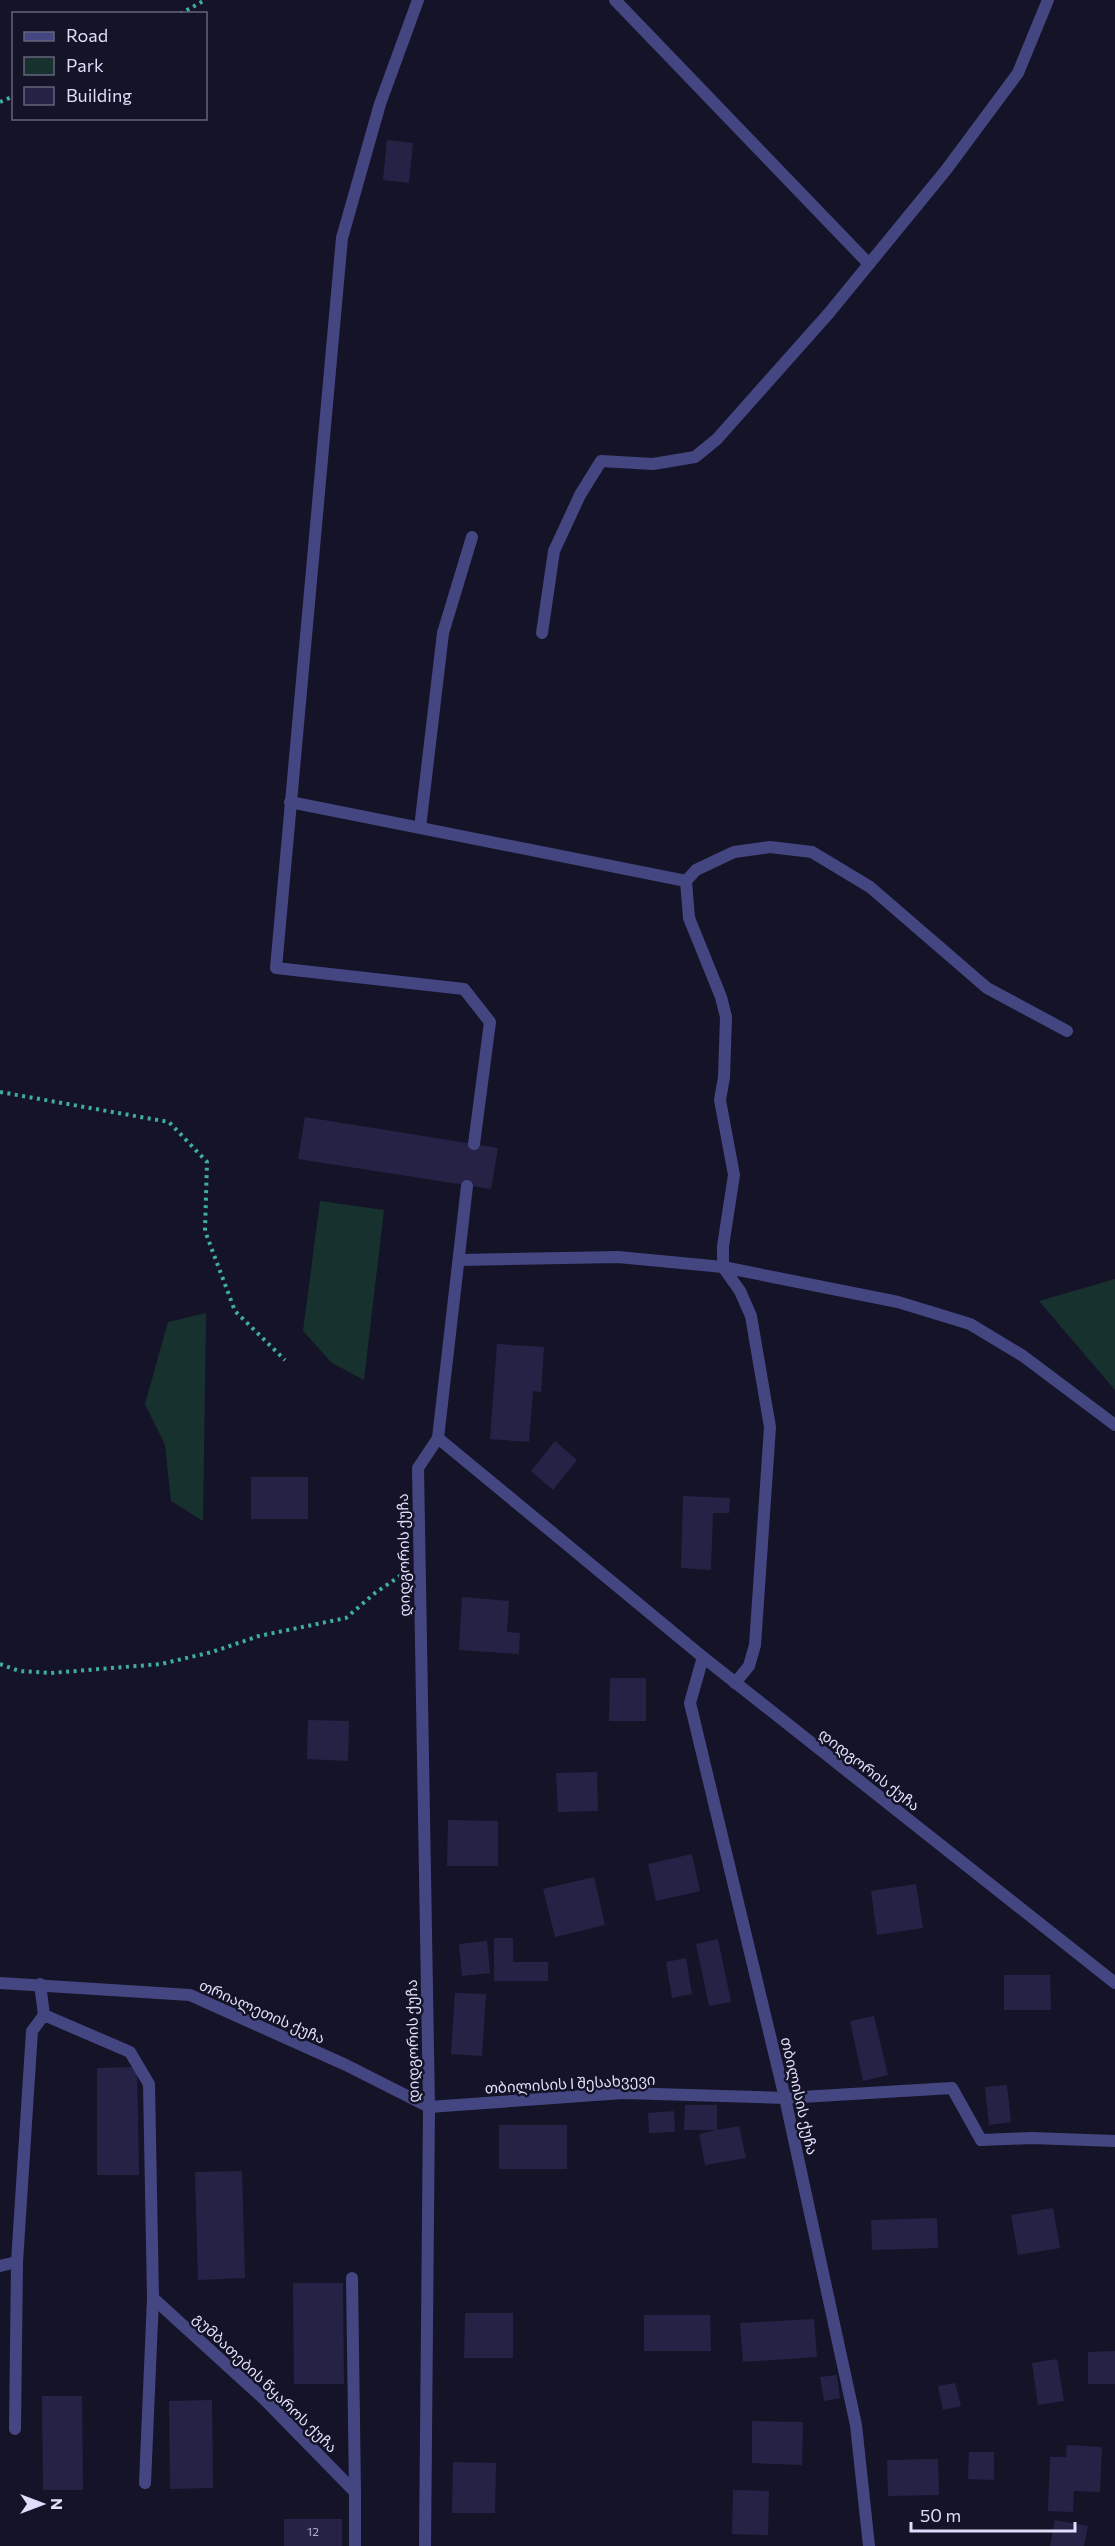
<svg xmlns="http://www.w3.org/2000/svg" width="1115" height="2546" font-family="Commissioner,'Noto Sans Georgian',sans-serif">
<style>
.green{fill:#17312e}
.building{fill:#262246}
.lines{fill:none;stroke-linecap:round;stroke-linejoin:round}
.path{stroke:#3fad9f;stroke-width:4;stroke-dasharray:3 4.5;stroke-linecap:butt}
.lane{stroke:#444681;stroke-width:12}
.street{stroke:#444681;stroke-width:12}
.labels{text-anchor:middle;stroke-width:5;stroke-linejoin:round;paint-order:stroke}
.number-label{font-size:12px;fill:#b1afce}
.street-label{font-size:15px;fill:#dfdefb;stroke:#151327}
</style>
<rect width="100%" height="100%" fill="#151327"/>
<g class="green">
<polygon points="320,1201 384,1210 364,1380 332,1363 303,1331"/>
<polygon points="1115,1279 1115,1390 1039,1301"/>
<polygon points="206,1313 203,1521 171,1501 165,1445 145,1404 168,1322"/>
</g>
<g class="building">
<polygon points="387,140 413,143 409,183 383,180"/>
<polygon points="305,1117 498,1148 491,1189 298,1159"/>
<polygon points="497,1344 544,1347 541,1392 533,1391 529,1442 490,1439"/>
<polygon points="555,1441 577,1460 553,1490 531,1471"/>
<rect x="251" y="1477" width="57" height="42"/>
<polygon points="683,1496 730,1498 729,1513 713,1513 711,1570 681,1568"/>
<polygon points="462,1597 509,1601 507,1632 520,1633 519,1654 459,1650"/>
<polygon points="610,1678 646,1678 646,1721 609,1721"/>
<polygon points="308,1720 349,1721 348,1761 307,1759"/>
<polygon points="597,1772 598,1811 558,1812 556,1773"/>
<polygon points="448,1820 498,1821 498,1866 447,1866"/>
<polygon points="692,1854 700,1891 656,1901 648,1864"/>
<polygon points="594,1877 605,1925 555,1937 543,1889"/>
<polygon points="916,1884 923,1928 877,1935 871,1891"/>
<polygon points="494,1938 513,1938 513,1962 548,1962 548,1981 494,1981"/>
<polygon points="718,1939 731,2002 709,2006 696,1944"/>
<polygon points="487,1941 490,1973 462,1976 459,1944"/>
<polygon points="686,1958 692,1994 672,1998 666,1962"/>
<polygon points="1004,1975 1050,1975 1051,2010 1004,2010"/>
<polygon points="455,1993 486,1994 482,2056 451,2054"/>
<polygon points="874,2016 888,2075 863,2081 850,2021"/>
<polygon points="137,2067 139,2175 97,2175 97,2068"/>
<polygon points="1007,2085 1011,2122 989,2125 985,2087"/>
<polygon points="685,2105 717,2105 717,2130 739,2126 746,2158 705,2165 699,2134 717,2130 684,2130"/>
<polygon points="674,2111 675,2132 649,2133 648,2113"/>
<rect x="499" y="2125" width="68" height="44"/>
<polygon points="242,2171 245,2278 198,2280 195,2172"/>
<polygon points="1053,2208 1060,2248 1018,2255 1011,2215"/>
<polygon points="937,2218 938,2248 872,2250 871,2220"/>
<polygon points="293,2283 343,2283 344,2384 294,2384"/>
<polygon points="465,2313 513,2313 513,2358 464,2358"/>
<polygon points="644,2315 710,2315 711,2351 644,2351"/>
<polygon points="814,2319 817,2357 743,2362 740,2323"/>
<polygon points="1115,2351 1115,2384 1088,2384 1088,2352"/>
<polygon points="1057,2359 1064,2401 1038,2405 1032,2363"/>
<polygon points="837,2375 840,2398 824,2401 820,2377"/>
<polygon points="955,2383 961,2406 943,2410 938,2386"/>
<polygon points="42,2396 82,2396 83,2490 43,2490"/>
<polygon points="212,2400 213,2488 170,2489 169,2401"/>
<polygon points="752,2421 803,2422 802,2465 752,2463"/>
<polygon points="1067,2445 1102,2447 1100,2492 1074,2491 1073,2512 1048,2511 1050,2457 1066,2457"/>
<polygon points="969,2452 994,2452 994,2480 968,2479"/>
<polygon points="938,2459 939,2495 888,2496 887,2460"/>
<polygon points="453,2462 496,2463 495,2513 452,2513"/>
<polygon points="733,2490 769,2491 768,2535 732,2534"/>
<rect x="284" y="2519" width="58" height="27"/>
<polygon points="1055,2520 1088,2526 1084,2546 1050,2546"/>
</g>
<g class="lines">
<g class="path">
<polyline points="180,14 205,0"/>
<polyline points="0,102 14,96"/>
<polyline points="0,1092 169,1122 207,1162 205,1231 235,1311 285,1360"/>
<polyline points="0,1664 19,1671 51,1673 161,1664 212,1652 259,1636 346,1618 375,1593 403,1574"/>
</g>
<g class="lane">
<polyline points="418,0 380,104 342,238 276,968 464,989 490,1022 474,1144"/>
<polyline points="615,0 869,264"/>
<polyline points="542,633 554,551 580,495 601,461 653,464 695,457 717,439 829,313 946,170 1018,73 1048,0"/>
<polyline points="290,802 686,881"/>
<polyline points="420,828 443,633 472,537"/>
<polyline points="460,1260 618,1257 723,1267 898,1302 970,1324 1023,1356 1115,1425"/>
<polyline points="438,1438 467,1186"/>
<polyline points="735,1683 749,1666 755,1645 770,1427 751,1316 740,1291 723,1267 723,1246 734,1175 720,1100 724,1077 726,1017 721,997 689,918 686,881 696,870 734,852 770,847 812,852 870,887 987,988 1067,1031"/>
</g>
<g class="street">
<polyline points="703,1657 690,1703 785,2098 856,2425 869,2546"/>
<polyline points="0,1983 190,1995 346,2065 429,2107 623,2093 785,2098 952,2088 981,2140 1032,2138 1115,2141"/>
<polyline points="40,1984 44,2015"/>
<polyline points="0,2266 17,2262"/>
<polyline points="352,2278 355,2492"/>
<polyline points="15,2429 17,2262 32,2031 44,2015 130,2052 149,2084 153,2298 265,2400 355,2492 355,2546"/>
<polyline points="145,2483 153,2298"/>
<polyline points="425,2546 429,2107 418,1468 438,1438 703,1657 1115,1983"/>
</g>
</g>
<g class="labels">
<g class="number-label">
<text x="313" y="2536">12</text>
</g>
<g class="street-label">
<text transform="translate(404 1555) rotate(-91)" y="5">დიდგორის ქუჩა</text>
<text transform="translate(869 1770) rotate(38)" y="5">დიდგორის ქუჩა</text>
<text transform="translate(262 2012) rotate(24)" y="5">თრიალეთის ქუჩა</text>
<text transform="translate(413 2041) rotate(-91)" y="5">დიდგორის ქუჩა</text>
<text transform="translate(570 2084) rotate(-3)" y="5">თბილისის I შესახვევი</text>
<text transform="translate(799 2096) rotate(77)" y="5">თბილისის ქუჩა</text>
<text transform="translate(265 2383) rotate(44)" y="5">გუმბათების წყაროს ქუჩა</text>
</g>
</g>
<rect x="12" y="12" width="195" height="108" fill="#151327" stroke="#66647c" stroke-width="1.5"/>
<rect x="24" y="32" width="30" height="9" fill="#444681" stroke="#66647c" stroke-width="1.5"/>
<text x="66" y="42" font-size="18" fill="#dfdefb">Road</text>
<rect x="24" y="57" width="30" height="18" fill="#17312e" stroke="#66647c" stroke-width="1.5"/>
<text x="66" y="72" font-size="18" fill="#dfdefb">Park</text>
<rect x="24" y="87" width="30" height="18" fill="#262246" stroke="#66647c" stroke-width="1.5"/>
<text x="66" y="102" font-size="18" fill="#dfdefb">Building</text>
<g transform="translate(42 2504) rotate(90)" stroke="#151327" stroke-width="4.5" paint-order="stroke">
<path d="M0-4.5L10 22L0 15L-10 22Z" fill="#dfdefb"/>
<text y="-9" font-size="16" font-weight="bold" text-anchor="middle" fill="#dfdefb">N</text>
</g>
<path d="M911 2522v9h164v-9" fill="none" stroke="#dfdefb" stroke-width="3"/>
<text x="920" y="2522" font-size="18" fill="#dfdefb" stroke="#151327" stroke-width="4.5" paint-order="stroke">50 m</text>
</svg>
